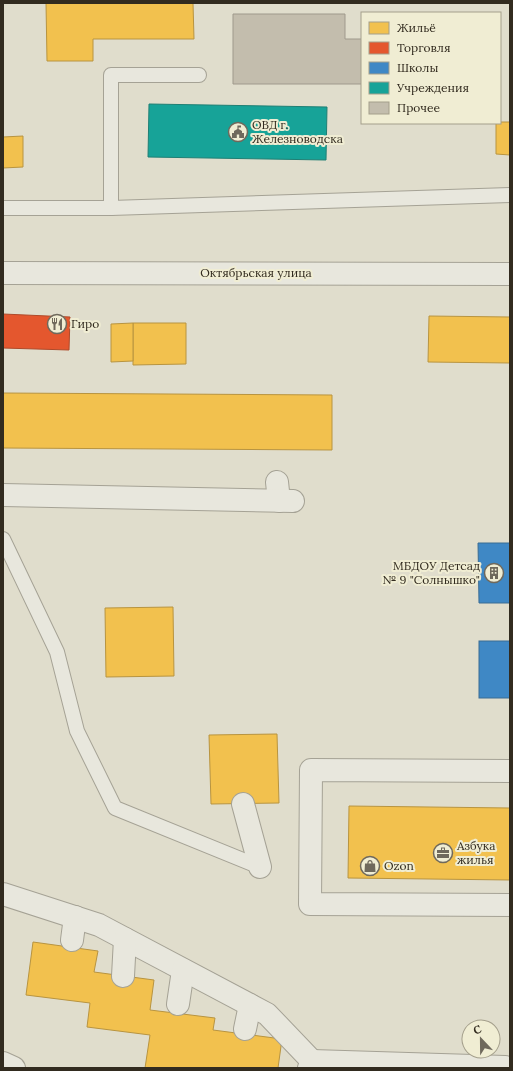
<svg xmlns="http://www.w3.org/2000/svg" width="513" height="1071" font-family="Lora,serif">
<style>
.homes{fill:#f2c14e;stroke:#b89440}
.shops{fill:#e4572e;stroke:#af4a2a}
.schools{fill:#3f88c5;stroke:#3b6c93}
.public{fill:#17a398;stroke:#1f7f74}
.building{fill:#c3bdad;stroke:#9f998c}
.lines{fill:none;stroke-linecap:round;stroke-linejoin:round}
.service-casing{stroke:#a5a295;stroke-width:16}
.minor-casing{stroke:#a5a295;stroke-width:24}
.service{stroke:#e8e7dd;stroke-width:14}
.minor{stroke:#e8e7dd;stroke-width:22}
.labels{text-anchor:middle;stroke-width:4;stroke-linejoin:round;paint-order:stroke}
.poi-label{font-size:12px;fill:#322b1f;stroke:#f0edd3;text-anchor:start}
.street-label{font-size:12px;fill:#322b1f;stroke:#f0edd3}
</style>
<rect width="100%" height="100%" fill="#e0ddcc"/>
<g class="homes">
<polygon points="46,3 193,3 194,39 93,39 93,61 47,61"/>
<polygon points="500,122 510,122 510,155 496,154 496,123"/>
<polygon points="23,136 23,167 3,168 3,137"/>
<polygon points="429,316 510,317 510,363 428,362"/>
<polygon points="133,323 186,323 186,364 133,365"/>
<polygon points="133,323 133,361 111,362 111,324"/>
<polygon points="3,393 332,395 332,450 3,448"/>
<polygon points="173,607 174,676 106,677 105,608"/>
<polygon points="277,734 279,803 211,804 209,735"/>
<polygon points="349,806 510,808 510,880 348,878"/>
<polygon points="33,942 98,951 94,972 154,980 150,1010 215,1018 213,1030 282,1039 278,1068 145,1068 150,1035 87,1027 90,1003 26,995"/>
</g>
<polygon class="shops" points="3,314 70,317 69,350 3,348"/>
<g class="schools">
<polygon points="478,543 510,543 510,603 479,603"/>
<rect x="479" y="641" width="31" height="57"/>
</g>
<polygon class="public" points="149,104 327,107 326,160 148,157"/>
<polygon class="building" points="233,14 345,14 345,39 362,39 362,84 233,84"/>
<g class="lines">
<defs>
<g id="service">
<polyline points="3,208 111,208 111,75 199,75"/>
<polyline points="111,208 510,195"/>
<polyline points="3,539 57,652 77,731 115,808 260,867"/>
</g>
<g id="minor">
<polyline points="3,273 510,274"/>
<polyline points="277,482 279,501"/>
<polyline points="3,495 293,501"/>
<polyline points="510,771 311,770 310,904 510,905"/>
<polyline points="243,804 260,867"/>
<polyline points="3,894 99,925 267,1014 312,1061"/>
<polyline points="72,940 75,917"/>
<polyline points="123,976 125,939"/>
<polyline points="178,1004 183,970"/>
<polyline points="245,1029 250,1005"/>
<polyline points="3,1063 14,1068"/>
<polyline points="309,1068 312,1061 505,1067"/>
</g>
</defs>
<use href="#service" class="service-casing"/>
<use href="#minor" class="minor-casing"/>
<use href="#service" class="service"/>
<use href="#minor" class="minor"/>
</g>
<defs>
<symbol id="civic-ring" viewBox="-11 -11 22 22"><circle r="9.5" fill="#f0edd3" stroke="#6f695c" stroke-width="1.5"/><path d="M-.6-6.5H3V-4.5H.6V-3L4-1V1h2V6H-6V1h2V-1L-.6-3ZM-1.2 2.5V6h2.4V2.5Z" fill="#6f695c"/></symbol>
<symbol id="restaurant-ring" viewBox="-11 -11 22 22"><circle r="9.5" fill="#f0edd3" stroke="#6f695c" stroke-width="1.5"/><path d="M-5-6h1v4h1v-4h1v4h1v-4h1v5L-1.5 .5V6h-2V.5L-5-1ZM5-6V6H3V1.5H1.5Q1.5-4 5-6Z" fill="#6f695c"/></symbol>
<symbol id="building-ring" viewBox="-11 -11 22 22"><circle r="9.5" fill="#f0edd3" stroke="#6f695c" stroke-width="1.5"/><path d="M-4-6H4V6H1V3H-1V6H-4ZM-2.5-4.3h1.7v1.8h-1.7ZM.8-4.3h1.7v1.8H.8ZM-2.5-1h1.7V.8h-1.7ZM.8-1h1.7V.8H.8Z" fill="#6f695c"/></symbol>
<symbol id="office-ring" viewBox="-11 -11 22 22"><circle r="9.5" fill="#f0edd3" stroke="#6f695c" stroke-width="1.5"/><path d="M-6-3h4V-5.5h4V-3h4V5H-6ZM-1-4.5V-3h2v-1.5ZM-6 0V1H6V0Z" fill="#6f695c"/></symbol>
<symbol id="shop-ring" viewBox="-11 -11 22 22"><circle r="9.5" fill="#f0edd3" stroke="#6f695c" stroke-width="1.5"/><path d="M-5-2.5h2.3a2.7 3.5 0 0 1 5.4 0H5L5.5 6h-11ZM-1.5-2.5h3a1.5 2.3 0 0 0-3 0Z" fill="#6f695c"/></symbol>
</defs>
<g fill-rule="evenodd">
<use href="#civic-ring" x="227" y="121" width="22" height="22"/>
<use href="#restaurant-ring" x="46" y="313" width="22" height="22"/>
<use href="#building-ring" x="483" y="562" width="22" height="22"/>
<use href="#office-ring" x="432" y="842" width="22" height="22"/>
<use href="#shop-ring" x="359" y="855" width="22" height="22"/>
</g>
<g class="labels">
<g class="poi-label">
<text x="252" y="129">ОВД г.<tspan x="252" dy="14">Железноводска</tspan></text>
<text x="71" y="328">Гиро</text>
<text x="480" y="570" text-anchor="end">МБДОУ Детсад<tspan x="480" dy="14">№ 9 "Солнышко"</tspan></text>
<text x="457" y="850">Азбука<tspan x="457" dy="14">жилья</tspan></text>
<text x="384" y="870">Ozon</text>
</g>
<g class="street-label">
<text x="256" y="277">Октябрьская улица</text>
</g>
</g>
<rect width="513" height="1071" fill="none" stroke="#322b1f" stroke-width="8"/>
<rect x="361" y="12" width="140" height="112" fill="#f0edd3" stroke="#a49f8b"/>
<rect x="369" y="22" width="20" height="12" fill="#f2c14e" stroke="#a49f8b"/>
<text x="397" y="32" font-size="12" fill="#322b1f">Жильё</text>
<rect x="369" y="42" width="20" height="12" fill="#e4572e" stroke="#a49f8b"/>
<text x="397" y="52" font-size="12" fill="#322b1f">Торговля</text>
<rect x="369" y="62" width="20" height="12" fill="#3f88c5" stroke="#a49f8b"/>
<text x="397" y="72" font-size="12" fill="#322b1f">Школы</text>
<rect x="369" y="82" width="20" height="12" fill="#17a398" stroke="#a49f8b"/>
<text x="397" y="92" font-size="12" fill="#322b1f">Учреждения</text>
<rect x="369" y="102" width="20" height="12" fill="#c3bdad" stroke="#a49f8b"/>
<text x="397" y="112" font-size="12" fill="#322b1f">Прочее</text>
<g transform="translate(481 1039) rotate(338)"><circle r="19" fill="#f0edd3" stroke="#a49f8b"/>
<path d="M0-3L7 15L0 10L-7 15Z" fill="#6f695c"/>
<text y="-6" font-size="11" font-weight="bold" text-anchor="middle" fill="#322b1f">С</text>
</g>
</svg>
